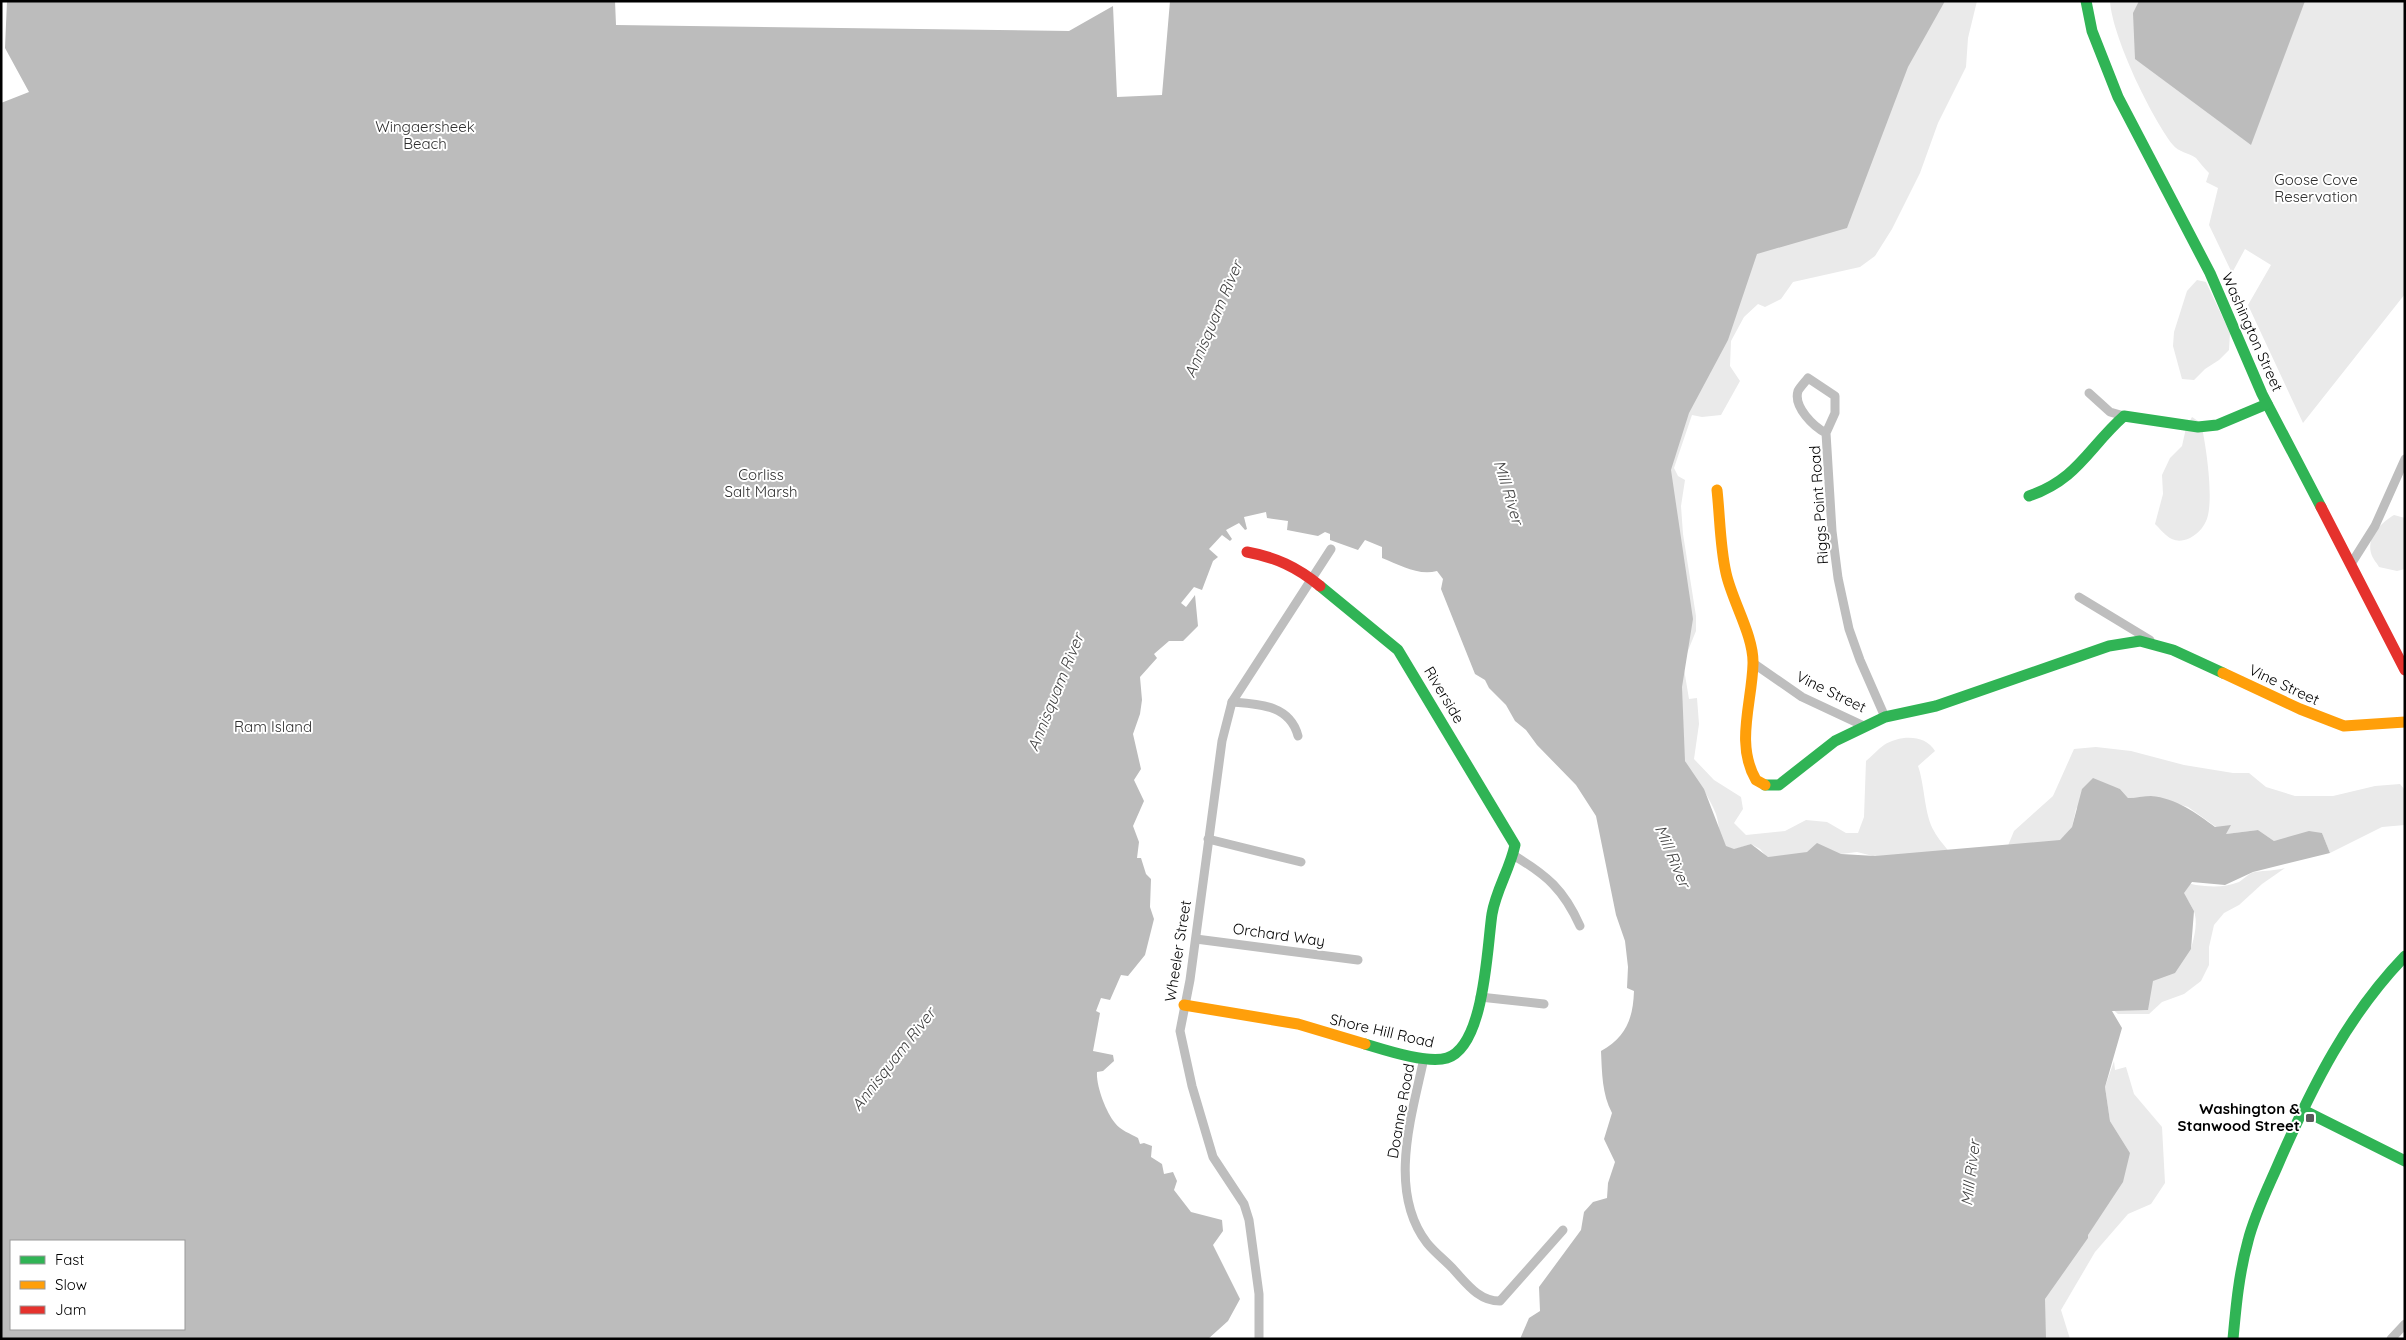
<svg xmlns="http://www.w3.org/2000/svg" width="2406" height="1340" font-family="Quicksand,sans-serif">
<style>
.green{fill:#eaeaea}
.water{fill:#bcbcbc;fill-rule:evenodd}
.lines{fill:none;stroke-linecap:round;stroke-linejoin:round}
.street{stroke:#bebebe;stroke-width:9}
.fast{stroke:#30b455;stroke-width:11}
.slow{stroke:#ff9f0a;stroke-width:11}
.jam{stroke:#e5322d;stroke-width:11}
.poi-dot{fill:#595959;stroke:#fff;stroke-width:2}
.labels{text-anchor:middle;stroke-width:4;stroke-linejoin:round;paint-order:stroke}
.park-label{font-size:15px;fill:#2f2f2f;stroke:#fff}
.street-label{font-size:15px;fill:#000;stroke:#fff}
.poi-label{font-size:15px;font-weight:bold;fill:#000;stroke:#fff;text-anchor:end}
.water-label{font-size:16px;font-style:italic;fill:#404040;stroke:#fff}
</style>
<rect width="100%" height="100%" fill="#fff"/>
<g class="green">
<path d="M1470 1H1977L1968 38 1966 67 1938 123 1920 173 1892 229 1875 256 1860 267 1793 282 1781 299 1765 307 1758 304 1744 317 1731 341 1730 366 1740 381 1721 415 1702 417 1692 415 1674 468 1678 476 1685 480 1681 506 1683 534 1696 616V631L1683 663 1689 699 1697 698 1699 724 1694 759 1714 780 1741 797 1743 809 1734 823 1746 835 1785 831 1806 820 1827 822 1846 833H1858L1864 817 1866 761C1872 756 1878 749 1884 745 1900 735 1925 734 1935 751L1918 766C1925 786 1924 814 1934 831 1938 839 1945 846 1951 854L1877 857 1857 852 1841 854 1807 852 1795 856 1767 857 1760 849 1751 844 1726 852C1719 842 1720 826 1716 814 1709 797 1700 784 1689 770L1412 134Z"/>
<path d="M2110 1H2405V294L2303 423 2248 305 2271 265 2245 249 2232 273 2209 225 2218 188 2206 182 2209 173C2204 168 2200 163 2196 158 2189 153 2178 152 2173 145 2151 117 2112 36 2110 1Z"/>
<polygon points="2197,280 2206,282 2230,333 2229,350 2219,360 2205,369 2194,380 2182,379 2173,346 2174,332 2187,291"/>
<path d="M2192 417 2201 423C2206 445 2213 493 2208 515 2206 525 2199 533 2190 538 2173 546 2166 535 2155 524L2163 494 2162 475 2170 458 2182 446 2186 428Z"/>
<path d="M2394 515 2405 518V569L2397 571 2379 567C2377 563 2372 558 2371 553 2367 536 2381 523 2394 515Z"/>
<polygon points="2096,747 2131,751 2184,765 2233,773 2249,773 2266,787 2295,796 2333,796 2375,786 2400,784 2405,790 2405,825 2382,827 2330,853 2322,833 2274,841 2258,830 2226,834 2188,807 2151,796 2128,798 2120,789 2098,782 2076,809 2072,827 2057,844 2007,848 2014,831 2053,796 2074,749"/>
<path d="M2285 868 2262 884 2239 905 2224 913 2214 925 2209 947V965L2201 981 2184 994 2162 1002 2149 1014H2118L2108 1005 2191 949C2194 937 2199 921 2193 909 2188 899 2181 892 2178 881 2198 886 2219 890 2239 882 2244 879 2249 873 2255 872 2266 870 2275 871 2285 868Z"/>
<polygon points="2114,1061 2115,1070 2126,1067 2134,1094 2162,1127 2165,1183 2151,1204 2128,1214 2095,1252 2061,1310 2070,1339 2037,1339 2041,1301 2130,1153 2110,1121 2105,1087"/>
</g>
<g class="water">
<path d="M7 1H615L616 25 1069 31 1113 6 1117 97 1162 95 1170 1H1945L1908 67 1847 228 1757 254 1728 340 1689 413 1671 470 1693 619 1682 687 1685 761 1704 789 1726 846 1734 849 1751 844 1768 857 1807 852 1817 843 1841 854 1875 856 2060 840 2072 827 2082 789 2093 778 2120 789 2128 798C2135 798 2144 796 2151 796 2176 798 2196 813 2215 827L2231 825 2226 834 2258 830 2274 841 2309 831 2322 833 2330 853 2253 872 2225 885 2192 882 2184 893 2194 911 2191 949 2175 973 2153 981 2148 1010 2112 1011 2122 1028 2105 1087 2110 1121 2130 1153 2123 1182 2088 1235V1238L2045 1299 2046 1339H1520L1529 1318 1540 1311 1539 1287 1581 1230 1584 1212 1593 1202 1607 1198 1608 1183 1615 1162 1604 1139 1612 1113C1602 1094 1602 1073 1601 1051 1626 1037 1633 1019 1634 991L1627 988 1628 967 1625 941 1616 915 1596 816 1576 785 1537 745 1526 730 1515 721 1506 705 1489 688 1485 680 1475 674 1441 589 1443 579 1437 571C1418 576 1400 565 1382 558V547L1365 540 1358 550 1330 540V534L1325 532 1318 536 1287 530 1288 521 1267 518 1266 512 1244 517 1247 529 1245 530 1239 523 1226 530 1232 539 1230 541 1222 535 1209 549 1218 557 1213 561 1202 590 1194 587 1181 603 1186 607 1195 595 1198 626 1183 641H1169L1154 654 1157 658 1140 677 1142 700 1140 714 1133 734 1141 769 1134 780 1144 801 1133 826 1139 842 1137 858H1141L1146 874 1151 879 1150 907 1154 919 1145 955 1128 976 1121 975 1110 1000 1101 998 1096 1011 1100 1013 1093 1051 1113 1055 1114 1061 1103 1071 1097 1072C1096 1086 1106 1112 1115 1123 1120 1130 1131 1134 1138 1138L1140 1144 1144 1143 1152 1146 1151 1157 1162 1164 1164 1174 1173 1172 1177 1181 1174 1190 1191 1212 1222 1220 1223 1231 1213 1245 1240 1299 1228 1321 1208 1339H1V103L29 92 5 48ZM11 1241H184V1329H11Z"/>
<polygon points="2139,1 2305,1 2251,145 2135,59 2133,13"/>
</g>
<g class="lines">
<g class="street">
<polyline points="2089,393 2110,412 2124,416"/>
<path d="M1826 433C1814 427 1793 407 1798 391 1800 387 1805 382 1808 378L1835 396V413L1826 433 1832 531 1838 578 1849 629 1860 660 1885 717"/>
<polyline points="2351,564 2375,526 2405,459"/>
<polyline points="2079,597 2150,640"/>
<polyline points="1753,663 1802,697 1864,726"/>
<path d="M1232 702C1259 704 1290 705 1298 736"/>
<polyline points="1208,839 1301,862"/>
<path d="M1513 855C1547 875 1564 890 1580 926"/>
<polyline points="1196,939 1358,960"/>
<polyline points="1480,997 1544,1004"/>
<path d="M1424 1058C1412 1115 1387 1191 1427 1243 1435 1253 1446 1261 1454 1270 1467 1284 1479 1301 1500 1301L1563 1230"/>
<polyline points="1259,1339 1259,1294 1249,1220 1244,1204 1213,1157 1192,1086 1180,1031 1190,980 1222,741 1232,702 1331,549"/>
<polyline points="2391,1339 2405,1324"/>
</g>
<g class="fast">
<polyline points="2086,1 2092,31 2118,97 2210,273 2262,394 2321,507"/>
<path d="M2029 496C2078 479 2088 448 2124 416L2198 427 2217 425 2267 404"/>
<path d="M1320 586 1398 650 1515 845C1510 869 1496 890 1492 914 1487 946 1485 1046 1447 1058 1427 1064 1385 1050 1365 1044"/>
<polyline points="1765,785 1779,785 1835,741 1885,717 1936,706 2109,646 2140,641 2173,650 2223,673"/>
<polyline points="2303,1110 2405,1161"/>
<path d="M2233 1339C2236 1306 2239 1273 2248 1241 2255 1213 2269 1186 2280 1160 2313 1085 2348 1015 2405 956"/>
</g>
<g class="slow">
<path d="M1717 490C1720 517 1720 547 1726 573 1732 601 1754 636 1753 664 1752 703 1735 744 1756 780L1765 785"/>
<polyline points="2223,673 2300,709 2344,726 2405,722"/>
<polyline points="1184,1005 1298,1024 1365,1044"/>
</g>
<g class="jam">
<polyline points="2321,507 2405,670"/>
<path d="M1247 552C1275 557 1297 567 1320 586"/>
</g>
</g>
<rect class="poi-dot" x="2305" y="1113" width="10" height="10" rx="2.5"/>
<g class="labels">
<g class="park-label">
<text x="425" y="132">Wingaersheek<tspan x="425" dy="17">Beach</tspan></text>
<text x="2316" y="185">Goose Cove<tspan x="2316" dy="17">Reservation</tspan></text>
<text x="761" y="480">Corliss<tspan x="761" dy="17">Salt Marsh</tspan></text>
<text x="273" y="732">Ram Island</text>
</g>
<g class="street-label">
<text transform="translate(2252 332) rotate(66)" y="5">Washington Street</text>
<text transform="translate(1819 505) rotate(-94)" y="5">Riggs Point Road</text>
<text transform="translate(2284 685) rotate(25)" y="5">Vine Street</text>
<text transform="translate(1831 692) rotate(26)" y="5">Vine Street</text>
<text transform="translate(1444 695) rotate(59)" y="5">Riverside</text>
<text transform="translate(1279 935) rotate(8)" y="5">Orchard Way</text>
<text transform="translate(1178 951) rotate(-81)" y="5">Wheeler Street</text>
<text transform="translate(1382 1031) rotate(13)" y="5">Shore Hill Road</text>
<text transform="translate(1401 1111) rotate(-80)" y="5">Doanne Road</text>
</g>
<g class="poi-label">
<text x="2300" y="1114">Washington &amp;<tspan x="2300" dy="17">Stanwood Street</tspan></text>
</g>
<g class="water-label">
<text transform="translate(1213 319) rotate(-67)" y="6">Annisquam River</text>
<text transform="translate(1509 492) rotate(73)" y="6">Mill River</text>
<text transform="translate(1055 692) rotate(-68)" y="6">Annisquam River</text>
<text transform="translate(1673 856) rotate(67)" y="6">Mill River</text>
<text transform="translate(893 1059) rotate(-52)" y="6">Annisquam River</text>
<text transform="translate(1970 1173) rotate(-83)" y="6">Mill River</text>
</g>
</g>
<rect width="2406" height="1340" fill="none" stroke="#000000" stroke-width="5"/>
<rect x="10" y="1240" width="175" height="90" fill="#ffffff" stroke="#999999"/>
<rect x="20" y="1256" width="25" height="8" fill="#30b455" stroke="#999999"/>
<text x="55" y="1265" font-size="15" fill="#000000">Fast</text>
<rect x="20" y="1281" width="25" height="8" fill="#ff9f0a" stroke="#999999"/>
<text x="55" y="1290" font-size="15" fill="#000000">Slow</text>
<rect x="20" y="1306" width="25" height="8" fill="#e5322d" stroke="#999999"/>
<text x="55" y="1315" font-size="15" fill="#000000">Jam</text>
</svg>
